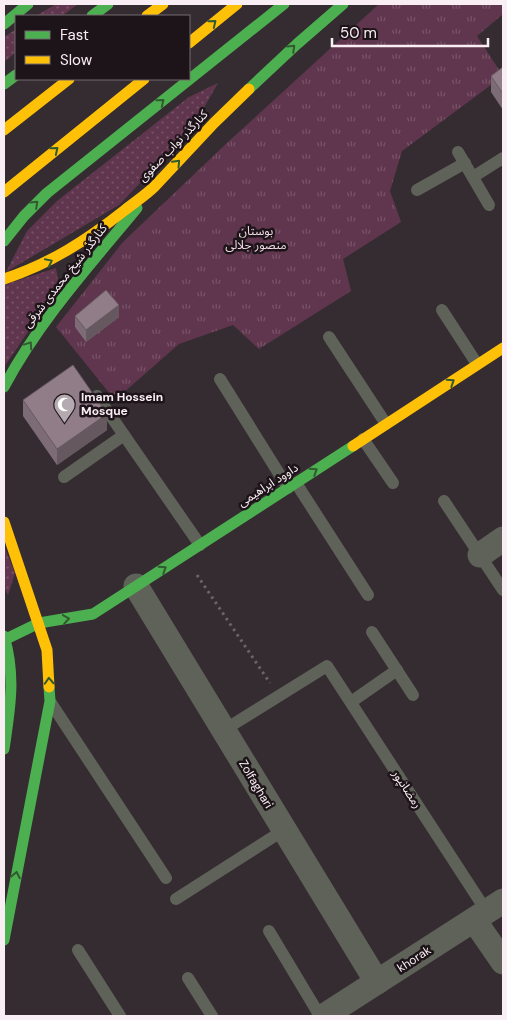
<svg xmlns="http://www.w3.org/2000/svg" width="507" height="1020" font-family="'DM Sans','Noto Sans Arabic',sans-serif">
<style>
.grass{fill:url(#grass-dots)}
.park{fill:url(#park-tufts)}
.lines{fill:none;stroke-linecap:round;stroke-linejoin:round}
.path{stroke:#666662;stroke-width:3;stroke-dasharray:2.5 4;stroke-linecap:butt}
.lane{stroke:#5f6259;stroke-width:12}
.street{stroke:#5f6259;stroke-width:25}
.fast{stroke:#4caf50;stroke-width:11}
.slow{stroke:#ffc107;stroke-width:11}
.fast-bridge{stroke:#4caf50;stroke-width:11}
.wall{fill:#7d6c75}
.shaded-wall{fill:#66585f}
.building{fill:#917d88;stroke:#66585f}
.oneway{stroke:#325a31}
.labels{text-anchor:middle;stroke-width:5;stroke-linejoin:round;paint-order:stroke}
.street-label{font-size:12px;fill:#f9eef3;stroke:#1c1418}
.park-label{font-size:12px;fill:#f2dbe6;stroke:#1c1418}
.poi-label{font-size:12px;font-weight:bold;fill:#f9eef3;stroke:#1c1418;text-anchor:start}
</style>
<defs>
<pattern id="grass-dots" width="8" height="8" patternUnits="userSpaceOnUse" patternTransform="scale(1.25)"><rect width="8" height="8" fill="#60364e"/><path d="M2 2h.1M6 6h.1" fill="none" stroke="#785368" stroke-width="1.8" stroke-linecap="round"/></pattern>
<pattern id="park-tufts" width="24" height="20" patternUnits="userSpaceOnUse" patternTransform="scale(1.25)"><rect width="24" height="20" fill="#60364e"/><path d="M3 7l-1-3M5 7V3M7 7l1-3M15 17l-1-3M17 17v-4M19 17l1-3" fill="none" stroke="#785368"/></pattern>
</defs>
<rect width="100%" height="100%" fill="#352c31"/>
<g class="grass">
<polygon points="56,4 78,4 62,16 36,16"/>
<polygon points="16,29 16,52 4,62 4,37"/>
<polygon points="218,83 198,118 161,161 119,205 6,272 27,231 57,201 189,97"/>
<polygon points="56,268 59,286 4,367 4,285"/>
<polygon points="4,546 15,573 8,595 4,587"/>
</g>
<polygon class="park" points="379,4 503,4 503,14 477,36 503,76 402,151 390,191 401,222 343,259 351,291 259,349 233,325 179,344 115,400 56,327 123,242 228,142"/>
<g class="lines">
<polyline class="path" points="197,575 270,683"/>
<g class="lane">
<polyline points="458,152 489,205"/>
<polyline points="473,177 503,158"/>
<polyline points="417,190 465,163"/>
<polyline points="442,310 477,364"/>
<polyline points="329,337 386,424"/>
<polyline points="220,379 288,488"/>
<polyline points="97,396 200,545"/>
<polyline points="363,439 393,483"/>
<polyline points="64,477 124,435"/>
<polyline points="296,483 368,595"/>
<polyline points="444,501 503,590"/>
<polyline points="372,632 413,695"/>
<polyline points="351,702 397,670"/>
<polyline points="51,703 166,878"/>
<polyline points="224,730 327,666 487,912"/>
<polyline points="176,899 284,830"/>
<polyline points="269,931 320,1016"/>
<polyline points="78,950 120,1016"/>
<polyline points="188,978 212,1016"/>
</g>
<g class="street">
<polyline points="480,555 503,539"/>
<polyline points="136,586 377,982"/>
<polyline points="474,920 503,962"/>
<polyline points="324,1016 503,901"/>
</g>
<g class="fast">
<polyline points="92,16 108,4"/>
<polyline points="4,24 28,4"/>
<polyline points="4,84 16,75"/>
<polyline points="249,89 297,44 343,4"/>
<polyline points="4,241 24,216 47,193 284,4"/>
<path d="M4 387C39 321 90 265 137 208"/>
<polyline points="4,640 39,623 93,614 353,446"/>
<polyline points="4,940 50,701 49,687"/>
</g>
<g class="slow">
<polyline points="147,16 163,4"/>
<polyline points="189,43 237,4"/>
<polyline points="4,130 69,79"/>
<polyline points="4,192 144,79"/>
<path d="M4 279C50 264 87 240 125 210 135 202 146 195 155 186L214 123 249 89"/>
<polyline points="353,446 503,348"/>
<polyline points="4,522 47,650 49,687"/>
</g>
<path class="fast-bridge" d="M4 636C16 676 10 708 4 749"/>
</g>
<g class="wall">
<polygon points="503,67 503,110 491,92 491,76"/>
<polygon points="75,316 119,317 86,342 75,327"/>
<polygon points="23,400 107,430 57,465 23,416"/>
</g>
<g class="shaded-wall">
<polygon points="119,305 119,317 86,342 86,330"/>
<polygon points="107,414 107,430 57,465 57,449"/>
</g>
<g class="building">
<polygon points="503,67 503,94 491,76"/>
<polygon points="106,290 119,305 86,330 75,316"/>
<polygon points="73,365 107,414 57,449 23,400"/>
</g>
<defs><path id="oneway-chevron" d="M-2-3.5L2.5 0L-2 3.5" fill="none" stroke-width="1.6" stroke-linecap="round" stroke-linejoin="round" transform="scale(1.25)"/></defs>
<g class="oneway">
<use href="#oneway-chevron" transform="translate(213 23) rotate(-39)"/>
<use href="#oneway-chevron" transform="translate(292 48) rotate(-44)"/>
<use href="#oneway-chevron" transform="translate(161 102) rotate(-39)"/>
<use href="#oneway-chevron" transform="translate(55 150) rotate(-39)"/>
<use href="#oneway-chevron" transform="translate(177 163) rotate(-47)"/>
<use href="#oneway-chevron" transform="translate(35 204) rotate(-43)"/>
<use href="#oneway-chevron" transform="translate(49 262) rotate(-26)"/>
<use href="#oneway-chevron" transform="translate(29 345) rotate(-56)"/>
<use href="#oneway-chevron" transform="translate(451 382) rotate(-33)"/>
<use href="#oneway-chevron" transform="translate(314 471) rotate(-33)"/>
<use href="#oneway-chevron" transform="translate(163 569) rotate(-33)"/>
<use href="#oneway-chevron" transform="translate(66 619) rotate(-9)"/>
<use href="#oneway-chevron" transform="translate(49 681) rotate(-93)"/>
<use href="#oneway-chevron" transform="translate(16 875) rotate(-79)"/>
</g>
<defs>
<symbol id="mosque-pin" viewBox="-11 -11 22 30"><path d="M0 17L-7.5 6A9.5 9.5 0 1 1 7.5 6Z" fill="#b4aaaf" stroke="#1c1418"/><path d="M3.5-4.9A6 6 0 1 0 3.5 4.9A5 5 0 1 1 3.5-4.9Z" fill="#fff"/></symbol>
</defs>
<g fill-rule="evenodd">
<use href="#mosque-pin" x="52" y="392" width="25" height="34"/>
</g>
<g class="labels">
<g class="street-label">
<text transform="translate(173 146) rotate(-46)" y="4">کنارگذر نواب صفوی</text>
<text transform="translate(65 276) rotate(-52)" y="4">کنارگذر شیخ محمدی شرقی</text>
<text transform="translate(268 485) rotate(-33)" y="4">داوود ابراهیمی</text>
<text transform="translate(256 784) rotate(59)" y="4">Zolfaghari</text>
<text transform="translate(407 789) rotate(57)" y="4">رمضانپور</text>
<text transform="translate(414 959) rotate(-33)" y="4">khorak</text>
</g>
<g class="park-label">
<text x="256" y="235">بوستان<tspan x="256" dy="14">منصور جلالی</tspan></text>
</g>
<g class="poi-label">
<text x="81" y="401">Imam Hossein<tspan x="81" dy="14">Mosque</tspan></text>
</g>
</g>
<rect width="507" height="1020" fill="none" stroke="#f9eef3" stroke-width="10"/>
<rect x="15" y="15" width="175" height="65" fill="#1c1418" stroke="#746b70"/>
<rect x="25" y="31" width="25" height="8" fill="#4caf50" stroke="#746b70"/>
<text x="60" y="40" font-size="15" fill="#f9eef3">Fast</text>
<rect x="25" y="56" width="25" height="8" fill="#ffc107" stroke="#746b70"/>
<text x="60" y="65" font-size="15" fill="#f9eef3">Slow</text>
<path d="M332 38v8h156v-8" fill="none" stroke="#f9eef3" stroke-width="2.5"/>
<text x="340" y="38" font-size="15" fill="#f9eef3" stroke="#1c1418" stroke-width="4" paint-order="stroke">50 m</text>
</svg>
